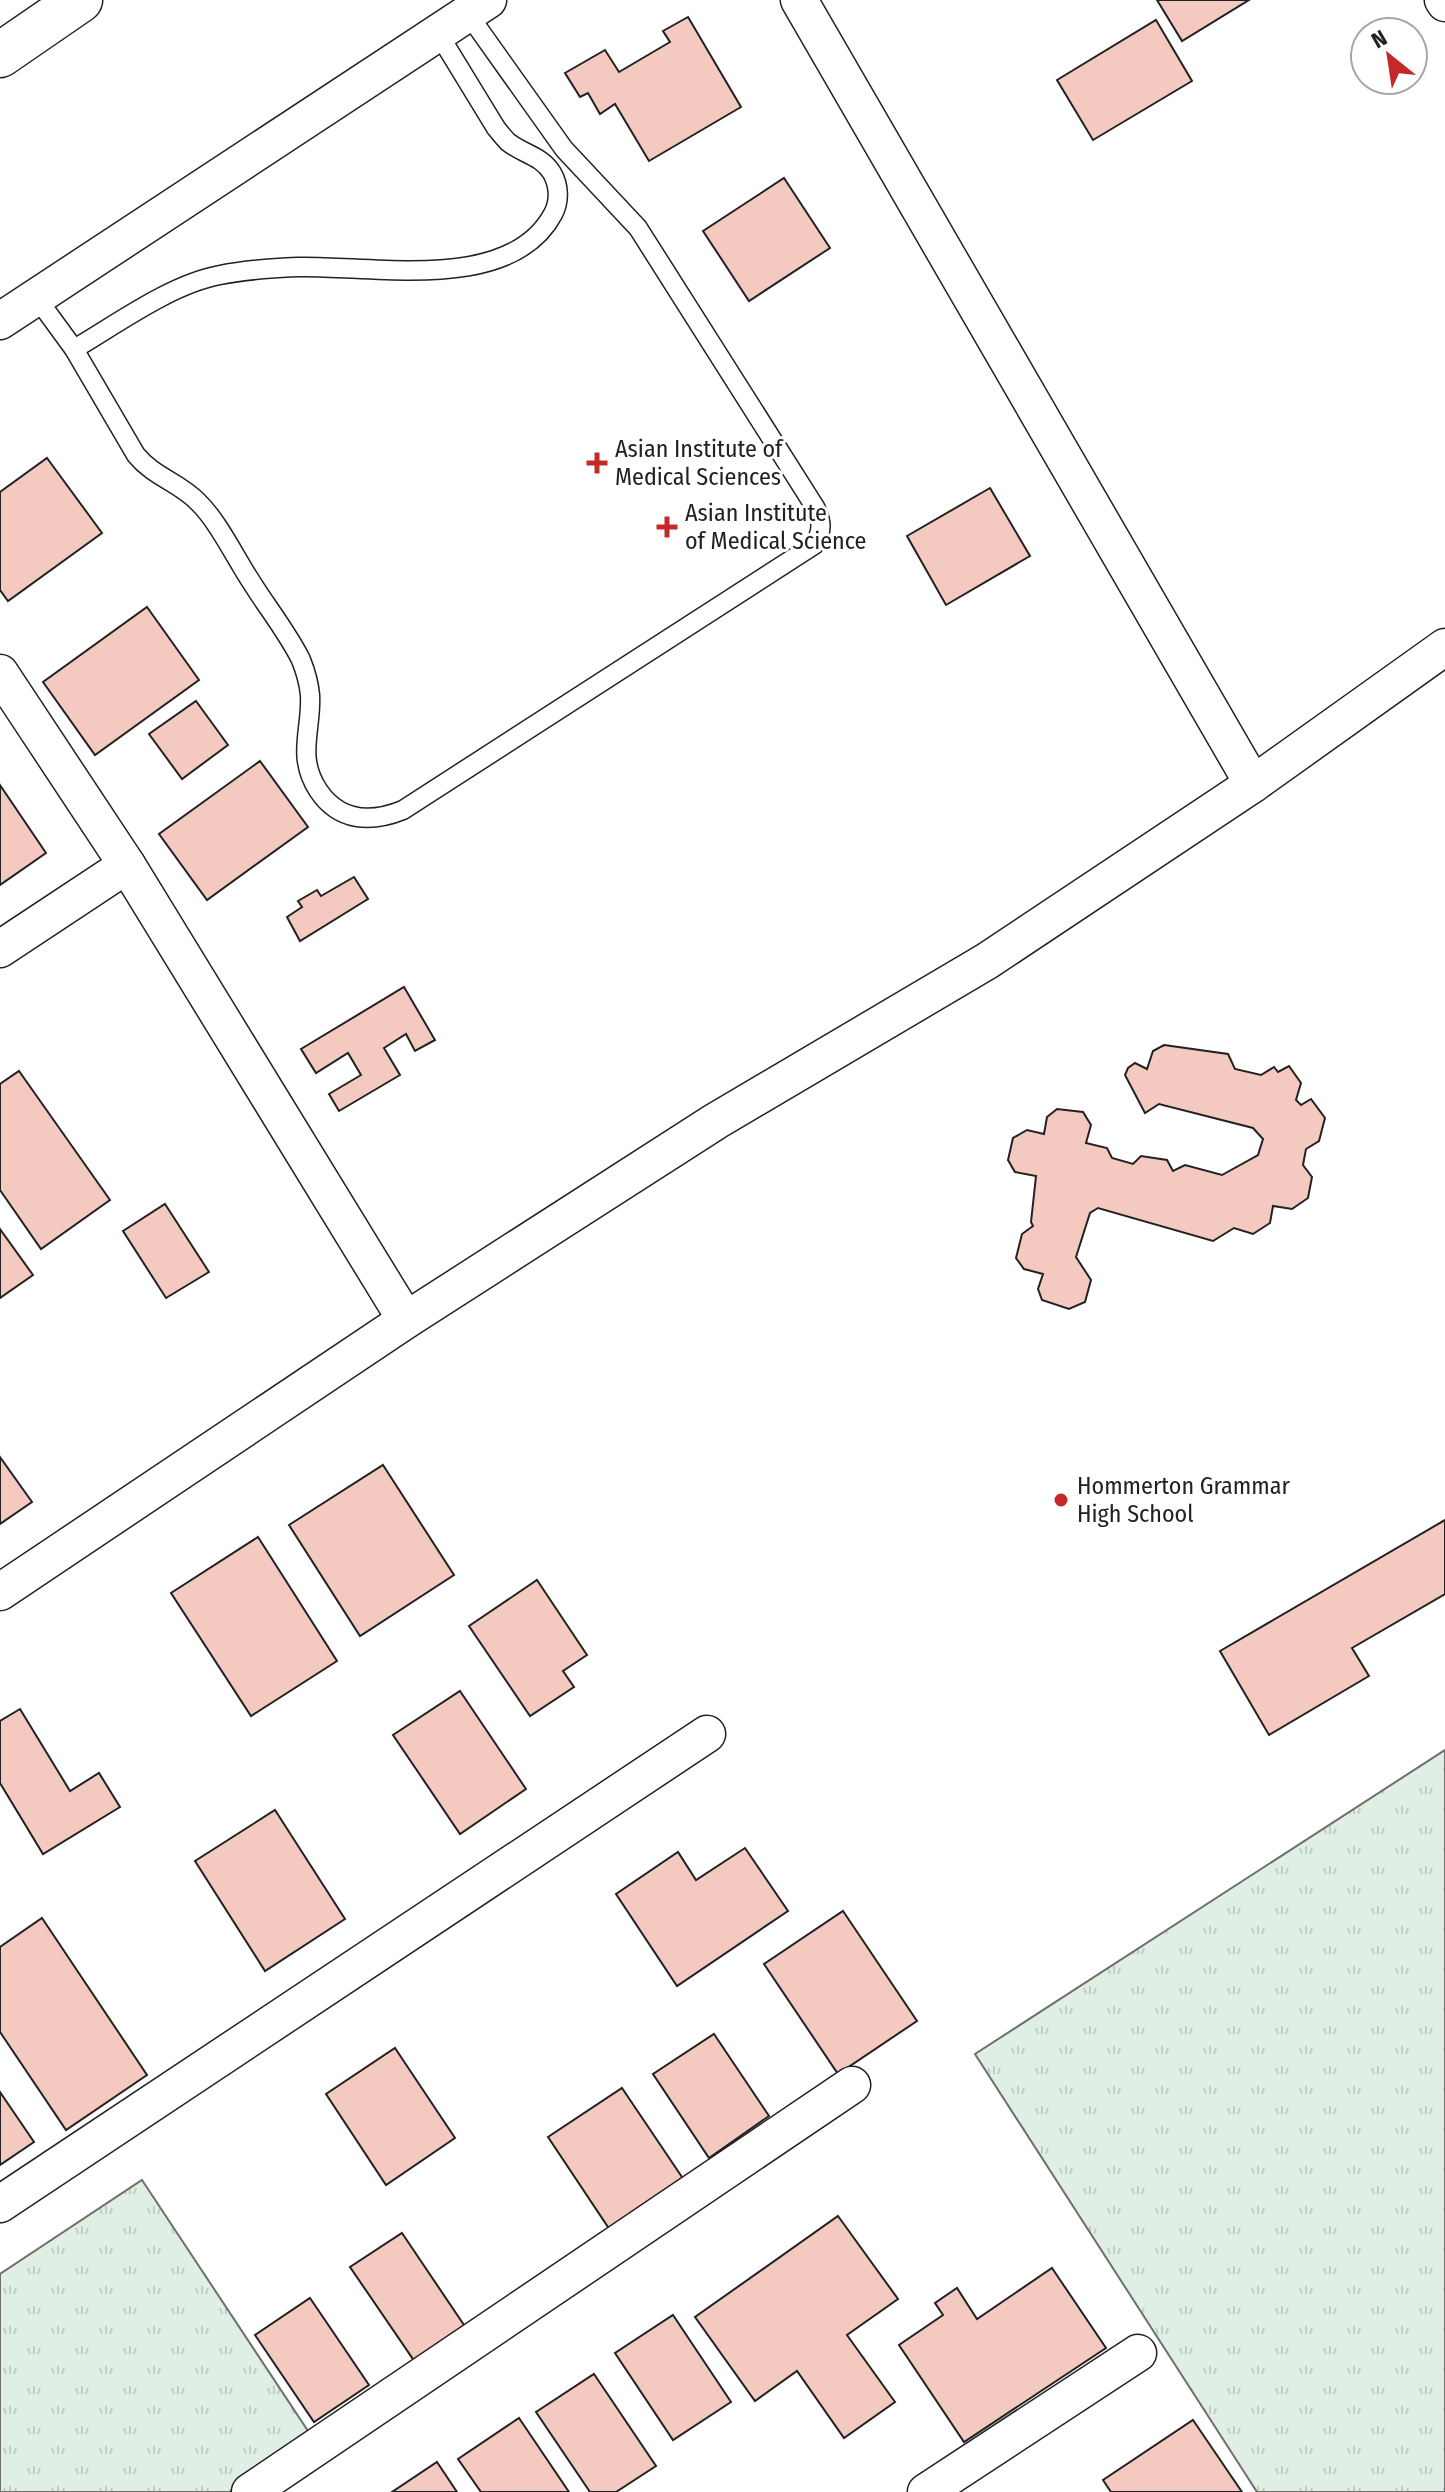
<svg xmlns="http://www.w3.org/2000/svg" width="1445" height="2492" font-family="'Fira Sans Condensed',sans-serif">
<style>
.park{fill:url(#park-tufts);stroke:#6f6f6f;stroke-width:2}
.building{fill:#f3c9c0;stroke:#222;stroke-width:2}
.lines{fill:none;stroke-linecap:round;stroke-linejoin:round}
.lane-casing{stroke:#222;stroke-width:21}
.street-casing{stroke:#222;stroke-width:39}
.secondary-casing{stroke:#222;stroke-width:47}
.lane{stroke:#fff;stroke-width:18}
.street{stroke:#fff;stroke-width:36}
.secondary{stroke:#fff;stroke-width:44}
.poi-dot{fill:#c62828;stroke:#fff;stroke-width:3}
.labels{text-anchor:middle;stroke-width:6;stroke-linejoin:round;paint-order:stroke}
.poi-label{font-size:24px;fill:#222;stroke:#fff;text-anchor:start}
</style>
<defs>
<pattern id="park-tufts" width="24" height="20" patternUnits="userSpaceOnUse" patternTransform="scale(2)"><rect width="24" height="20" fill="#e0efe3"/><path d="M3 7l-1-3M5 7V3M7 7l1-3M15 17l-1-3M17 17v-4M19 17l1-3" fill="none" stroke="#c0cdc2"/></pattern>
</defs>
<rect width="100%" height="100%" fill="#fff"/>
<g class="park">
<polygon points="1445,1750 1445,2492 1257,2492 975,2054"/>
<polygon points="142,2180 312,2437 229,2492 0,2492 0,2274"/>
</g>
<g class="building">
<polygon points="1157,0 1249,0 1182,41"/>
<polygon points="688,17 741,107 649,161 615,104 600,114 588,93 580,97 565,73 605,50 619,72 670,42 663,31"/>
<polygon points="1156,20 1192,81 1093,140 1057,80"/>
<polygon points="784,178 830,248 749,301 703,231"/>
<polygon points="47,458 102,533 8,601 0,590 0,492"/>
<polygon points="990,488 1030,556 946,605 907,536"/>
<polygon points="147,607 199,680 95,755 43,682"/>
<polygon points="196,701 228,745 182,779 149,734"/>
<polygon points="260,761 308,827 207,900 159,834"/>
<polygon points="0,785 46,853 0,885"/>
<polygon points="354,877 368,899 300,941 287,917 302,907 298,901 317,890 321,896"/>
<polygon points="404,987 435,1040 415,1051 406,1034 384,1048 400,1075 339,1111 329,1094 361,1075 348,1053 316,1073 301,1049"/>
<polygon points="1164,1045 1228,1054 1235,1069 1261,1075 1274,1067 1278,1072 1289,1066 1301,1083 1296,1100 1301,1105 1311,1099 1325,1118 1319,1141 1306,1149 1303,1165 1312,1177 1308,1198 1292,1209 1273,1206 1270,1223 1253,1234 1234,1228 1213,1241 1098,1208 1090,1213 1076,1257 1091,1280 1085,1302 1069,1309 1042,1300 1038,1289 1043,1274 1024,1269 1016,1258 1022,1234 1033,1226 1031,1222 1036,1176 1015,1172 1008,1160 1013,1138 1027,1130 1044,1134 1047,1117 1057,1109 1083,1112 1091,1125 1086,1143 1107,1148 1112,1158 1133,1164 1141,1156 1167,1160 1173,1171 1185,1165 1222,1175 1258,1155 1263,1139 1253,1128 1159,1104 1145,1113 1125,1075 1128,1068 1135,1063 1147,1069 1153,1051"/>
<polygon points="19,1071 110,1200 41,1249 0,1190 0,1084"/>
<polygon points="165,1204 209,1272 166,1298 123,1231"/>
<polygon points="0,1229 33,1275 0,1298"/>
<polygon points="0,1457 32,1502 0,1524"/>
<polygon points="383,1465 454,1575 360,1636 289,1525"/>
<polygon points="1445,1520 1445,1594 1352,1648 1369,1676 1269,1735 1220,1651"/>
<polygon points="258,1537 337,1661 251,1716 171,1593"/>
<polygon points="537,1580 587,1655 563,1671 574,1687 530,1716 469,1626"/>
<polygon points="460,1691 526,1789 460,1834 393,1735"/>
<polygon points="20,1709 70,1791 99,1773 120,1807 43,1854 0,1783 0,1721"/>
<polygon points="275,1810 345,1919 265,1971 195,1861"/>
<polygon points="745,1848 788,1911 677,1986 616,1894 678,1852 696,1880"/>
<polygon points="843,1911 917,2021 838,2074 764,1964"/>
<polygon points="42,1918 147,2075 66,2130 0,2032 0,1947"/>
<polygon points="714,2034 769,2116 709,2158 653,2074"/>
<polygon points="395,2048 455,2138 386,2185 326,2094"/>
<polygon points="622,2088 688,2186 614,2236 548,2137"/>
<polygon points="0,2092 34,2142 0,2165"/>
<polygon points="838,2216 898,2299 847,2335 895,2402 844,2438 797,2371 755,2401 695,2317"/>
<polygon points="402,2233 466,2328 415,2362 350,2267"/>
<polygon points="1052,2268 1106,2348 964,2442 899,2345 943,2315 935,2303 957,2288 977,2319"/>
<polygon points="310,2298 369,2385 314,2422 255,2335"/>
<polygon points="673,2315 731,2402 673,2440 615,2353"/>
<polygon points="594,2374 656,2466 616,2492 590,2492 536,2412"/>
<polygon points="519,2418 569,2492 481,2492 458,2459"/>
<polygon points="1193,2420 1242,2492 1111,2492 1103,2480"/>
<polygon points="437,2462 457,2492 392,2492"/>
</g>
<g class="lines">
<defs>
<g id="lane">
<path d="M36 297 74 349 136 455C155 478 179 482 198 502 218 521 236 559 252 583 267 607 289 635 301 660 305 670 309 684 310 695 312 730 296 756 318 790 339 822 371 823 403 810L814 545C823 531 822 521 815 507L638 228 564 149 468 14"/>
<path d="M74 349C117 324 171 284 220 275 245 270 273 268 298 267 373 265 510 294 553 214 560 201 559 185 552 173 542 156 523 154 508 142 504 138 500 133 496 128L438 33"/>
</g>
<g id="street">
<polyline points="799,0 1253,784"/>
<polyline points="1443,0 1445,3"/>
<polyline points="0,321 488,0"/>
<polyline points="0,673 127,865 406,1320"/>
<polyline points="0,949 127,865"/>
<polyline points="0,1592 406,1320 716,1121 987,961 1253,784 1445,647"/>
<polyline points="0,2204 707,1734"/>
<polyline points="250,2492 852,2085"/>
<polyline points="926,2492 1138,2353"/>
</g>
<polyline id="secondary" points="0,55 80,0"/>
</defs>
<use href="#lane" class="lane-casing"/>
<use href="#street" class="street-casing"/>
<use href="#secondary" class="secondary-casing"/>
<use href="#lane" class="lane"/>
<use href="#street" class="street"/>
<use href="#secondary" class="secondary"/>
</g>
<g class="poi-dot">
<path d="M593 451h8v8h8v8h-8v8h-8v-8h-8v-8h8z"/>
<path d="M663 515h8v8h8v8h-8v8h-8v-8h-8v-8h8z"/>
<circle cx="1061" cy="1500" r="8"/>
</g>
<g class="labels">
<g class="poi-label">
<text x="615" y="457">Asian Institute of<tspan x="615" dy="28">Medical Sciences</tspan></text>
<text x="685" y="521">Asian Institute<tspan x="685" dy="28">of Medical Science</tspan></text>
<text x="1077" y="1494">Hommerton Grammar<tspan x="1077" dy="28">High School</tspan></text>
</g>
</g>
<g transform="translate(1389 56) rotate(330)"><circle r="38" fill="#ffffff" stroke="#a7a7a7" stroke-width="2"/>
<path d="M0-6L14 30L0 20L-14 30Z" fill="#c62828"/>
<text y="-12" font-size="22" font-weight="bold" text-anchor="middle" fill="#222222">N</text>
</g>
</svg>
